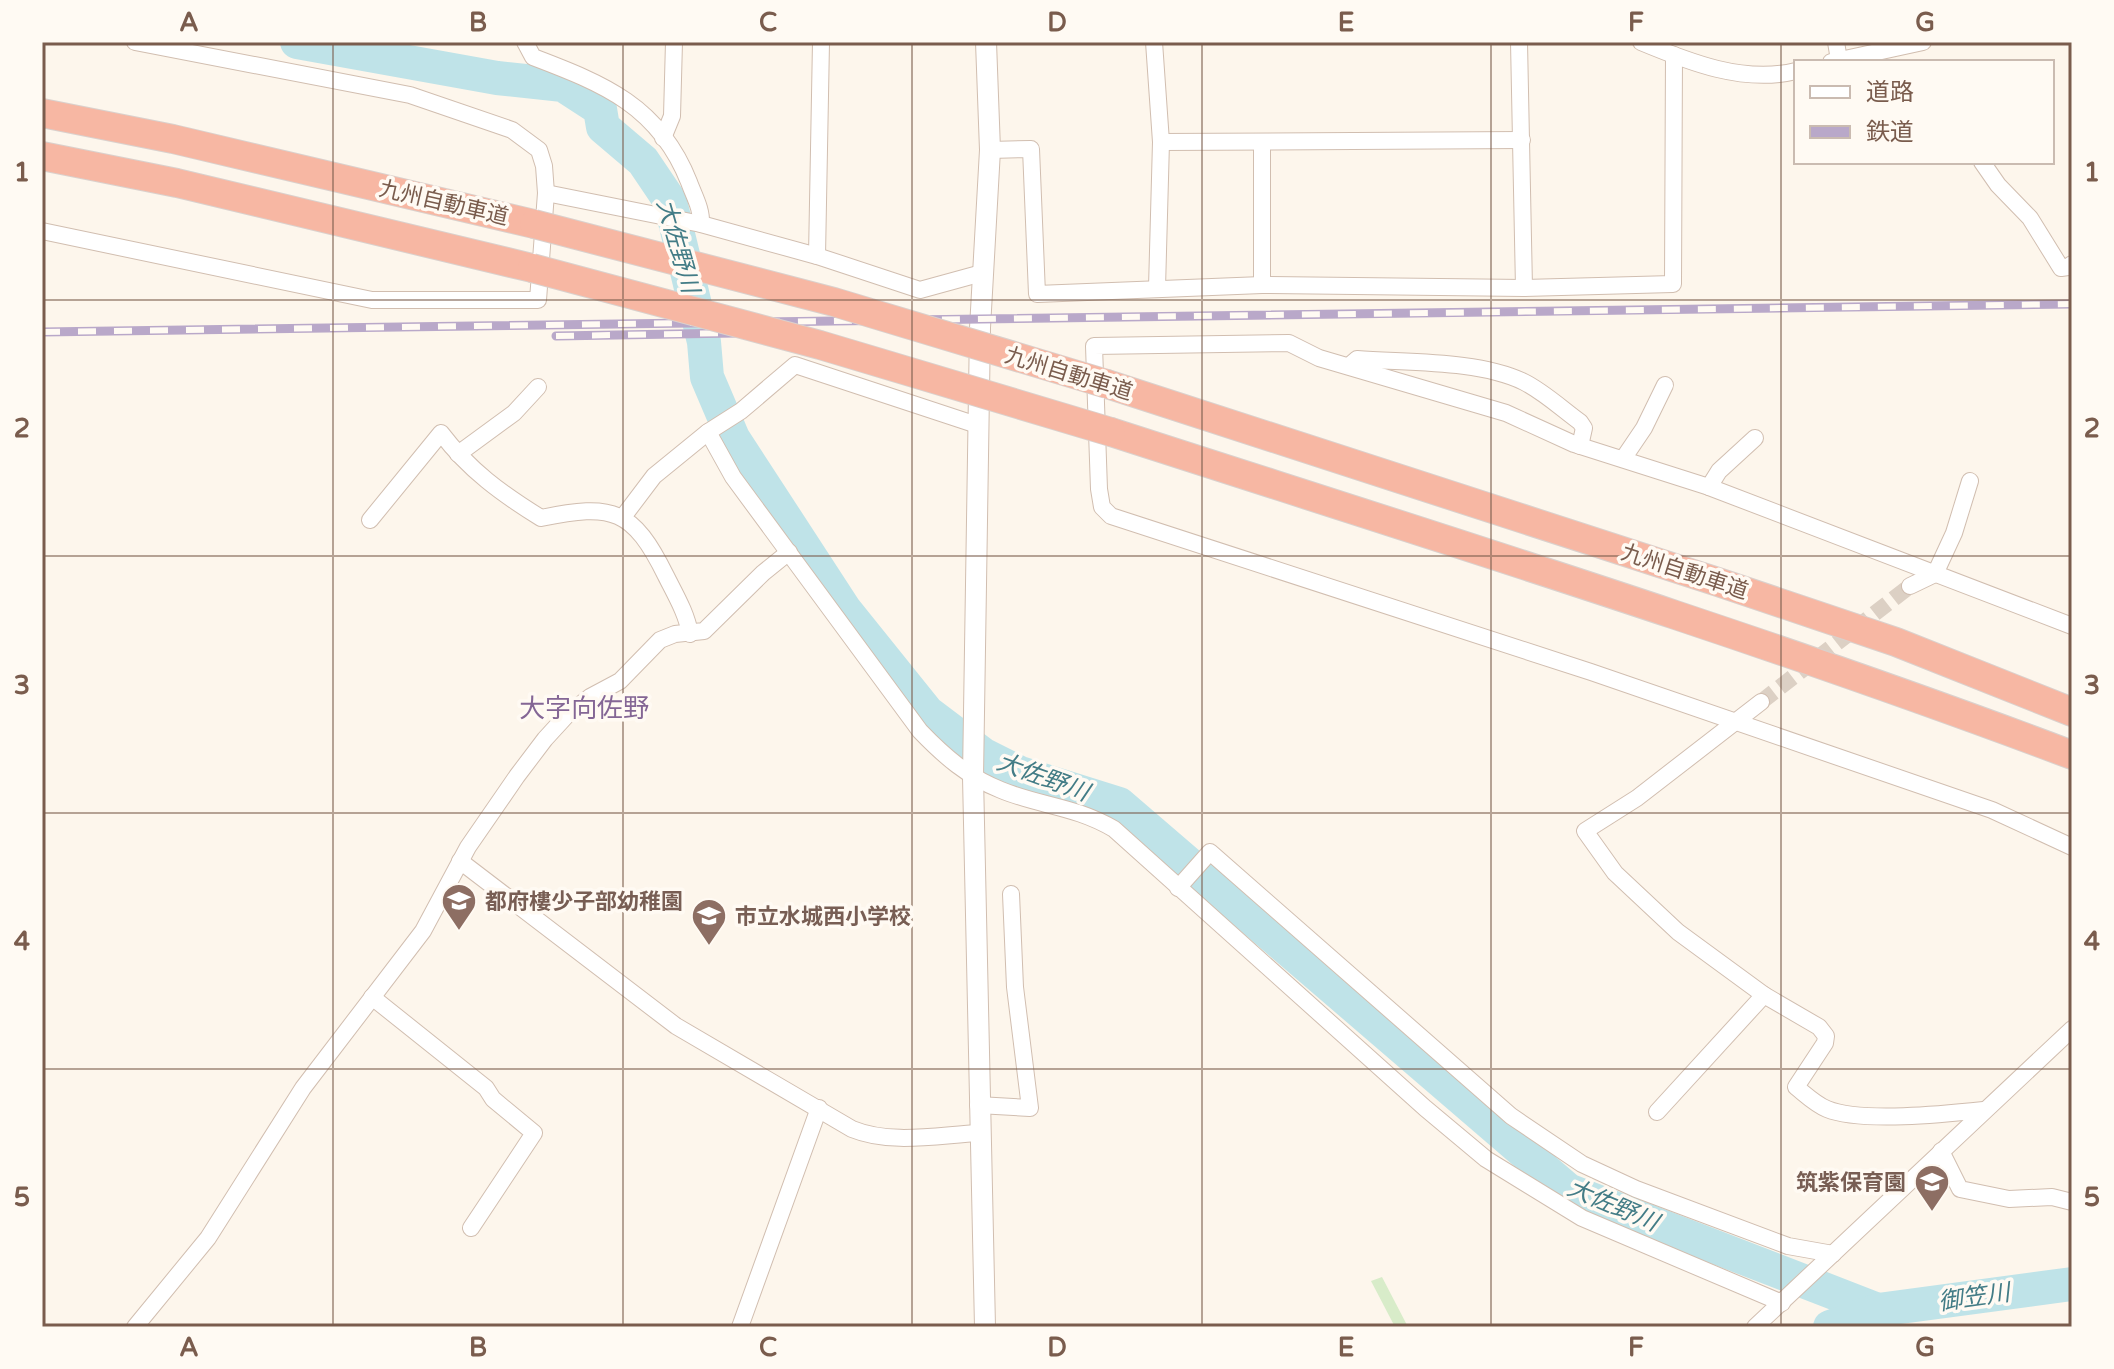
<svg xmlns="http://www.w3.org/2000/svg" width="2114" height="1369" font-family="'Varela Round','Noto Sans JP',sans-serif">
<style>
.green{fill:#d8ecc9}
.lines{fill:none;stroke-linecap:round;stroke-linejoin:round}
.river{stroke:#bfe3e8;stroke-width:34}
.minor-tunnel{stroke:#dcd0c4;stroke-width:16;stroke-dasharray:16 8;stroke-linecap:butt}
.minor-casing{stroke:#d1beb0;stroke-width:18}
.tertiary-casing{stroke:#d1beb0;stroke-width:22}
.motorway-casing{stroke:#dad1cd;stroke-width:30}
.minor{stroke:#fff;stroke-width:16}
.tertiary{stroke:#fff;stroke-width:20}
.motorway{stroke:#f7b7a3;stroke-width:28}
.rail-casing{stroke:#b9a8c9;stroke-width:9}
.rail{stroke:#fffaf3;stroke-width:6;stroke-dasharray:18;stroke-linecap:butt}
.motorway-bridge-casing{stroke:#dad1cd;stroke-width:30;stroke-linecap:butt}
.motorway-bridge{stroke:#f7b7a3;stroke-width:28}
.grid{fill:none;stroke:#7a5c4d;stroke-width:2;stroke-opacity:0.55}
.labels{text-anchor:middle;stroke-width:7;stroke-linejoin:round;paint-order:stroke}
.street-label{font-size:22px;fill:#7a5c4d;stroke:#fffaf3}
.education-label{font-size:22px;font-weight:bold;fill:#785e54;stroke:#fffaf3;text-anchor:start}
.water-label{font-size:24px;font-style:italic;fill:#437c86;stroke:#fffaf3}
.quarter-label{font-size:26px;fill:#846695;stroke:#fffaf3}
.neatline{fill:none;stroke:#7a5c4d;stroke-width:3}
.grid-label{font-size:26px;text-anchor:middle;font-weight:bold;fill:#7a5c4d}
</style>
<rect width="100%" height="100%" fill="#fdf6ec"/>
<polygon class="green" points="1382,1277 1408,1327 1395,1327 1371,1281"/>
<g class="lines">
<g class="river">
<polyline points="297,42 497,78 563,85 600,109 603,127 643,161 670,201 704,342 707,377 733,438 845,610 927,712 984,755 1020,773 1119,804 1568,1190 1878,1310"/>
<polyline points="1830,1327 1878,1310 2072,1284"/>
</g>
<polyline class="minor-tunnel" points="1761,702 1910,586"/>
<defs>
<g id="minor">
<path d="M525 42 533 57C604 84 659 106 689 182 694 196 702 209 701 224"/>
<polyline points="1154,42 1161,142 1157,288"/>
<polyline points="1519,42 1524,288"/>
<path d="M1641 42C1689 62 1744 84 1796 71"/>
<polyline points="1836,42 1839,60"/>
<polyline points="1831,62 1923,42"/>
<polyline points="663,138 672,116 674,42"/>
<polyline points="1161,142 1522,140"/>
<polyline points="1262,143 1262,285"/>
<polyline points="990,150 1031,149 1037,294 1262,285 1524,288 1673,284 1674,55"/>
<polyline points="1982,162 1998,185 2030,218 2061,268 2068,267 2072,264"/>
<polyline points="546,193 701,224 817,256 920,290 982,273"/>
<polyline points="42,231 372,300 538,300 546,193 544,166 539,150 512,130 410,95 135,42"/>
<polyline points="817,256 821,42"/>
<path d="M1349 366 1357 359C1408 363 1479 360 1524 382 1544 392 1562 409 1580 422L1584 428 1580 446"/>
<path d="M708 432 733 477 920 731C944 756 968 777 1001 790 1040 806 1075 806 1114 829L1425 1108 1486 1159 1582 1218 1782 1303"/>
<polyline points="458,454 514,413 538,387"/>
<polyline points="1623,459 1644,428 1665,385"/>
<polyline points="1709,487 1719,471 1755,438"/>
<polyline points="623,517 654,476 708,432 741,411 795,365 980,426"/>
<path d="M370 520 441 433C469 470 502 494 541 518 613 503 633 509 666 576 675 594 687 614 690 634"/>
<polyline points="1910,586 1935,574 1954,533 1970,481"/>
<polyline points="2072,626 1709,487 1574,444 1506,413 1319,358 1289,343 1094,346 1099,489 1102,507 1111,516 1591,672 1992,810 2072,847"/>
<path d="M1761 702 1637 798 1585 831 1615 873 1678 932 1764 995 1819 1027 1826 1036 1825 1043 1796 1087C1805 1094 1815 1104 1827 1109 1861 1123 1946 1114 1984 1110"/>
<path d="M460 861 676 1026 852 1129C891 1145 938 1135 979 1133"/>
<polyline points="1178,888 1210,852 1511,1116 1582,1164 1636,1189 1788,1246 1833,1254"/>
<polyline points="372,997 486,1088 493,1099 534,1133 471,1228"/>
<polyline points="978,1105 1030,1108 1015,987 1011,894"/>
<polyline points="1657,1112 1764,995"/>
<polyline points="1941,1151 1960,1189 2009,1199 2052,1197 2072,1202"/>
<polyline points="135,1327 208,1238 303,1088 423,931 468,847 517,776 545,739 567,715 590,697 620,681 660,640 675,634 704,631 763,573 789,552"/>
<polyline points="740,1327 819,1108"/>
<polyline points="1755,1327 2072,1029"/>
</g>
<polyline id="tertiary" points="985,1327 973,777 980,328 990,150 986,42"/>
<g id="motorway">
<polyline points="42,113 173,139 534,224"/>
<polyline points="42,156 177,183 532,268"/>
<polyline points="1107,384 1718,582 1896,642 2072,712"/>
<path d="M1111 432C1433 536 1756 636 2072 755"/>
</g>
</defs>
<use href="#minor" class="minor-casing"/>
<use href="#tertiary" class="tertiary-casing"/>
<use href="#motorway" class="motorway-casing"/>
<use href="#minor" class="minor"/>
<use href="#tertiary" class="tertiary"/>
<use href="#motorway" class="motorway"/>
<defs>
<g id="rail">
<polyline points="42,332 2072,304"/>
<polyline points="556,336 736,333"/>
</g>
</defs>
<use href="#rail" class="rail-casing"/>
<use href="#rail" class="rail"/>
<defs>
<g id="motorway-bridge">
<polyline points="534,224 834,302 1107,384"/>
<polyline points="532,268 820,345 1111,432"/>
</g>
</defs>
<use href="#motorway-bridge" class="motorway-bridge-casing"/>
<use href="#motorway-bridge" class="motorway-bridge"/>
</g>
<path class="grid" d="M333 42V1327M623 42V1327M912 42V1327M1202 42V1327M1491 42V1327M1781 42V1327M42 300H2072M42 556H2072M42 813H2072M42 1069H2072"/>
<defs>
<symbol id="school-pin" viewBox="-11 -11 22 30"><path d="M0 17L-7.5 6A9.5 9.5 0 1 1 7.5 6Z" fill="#8d6e63" stroke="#fffaf3"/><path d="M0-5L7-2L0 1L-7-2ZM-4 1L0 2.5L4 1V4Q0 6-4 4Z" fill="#fff"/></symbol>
</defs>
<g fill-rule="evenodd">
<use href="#school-pin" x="439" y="881" width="40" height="54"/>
<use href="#school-pin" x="689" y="896" width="40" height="54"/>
<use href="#school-pin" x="1912" y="1162" width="40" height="54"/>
</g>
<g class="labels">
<g class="street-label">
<text transform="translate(444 202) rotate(13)" y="8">九州自動車道</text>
<text transform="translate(1069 373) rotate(17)" y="8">九州自動車道</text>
<text transform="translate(1685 571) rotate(18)" y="8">九州自動車道</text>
</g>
<g class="education-label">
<text x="485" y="909">都府樓少子部幼稚園</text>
<text x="735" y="924">市立水城西小学校</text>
<text x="1906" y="1190" text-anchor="end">筑紫保育園</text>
</g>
<g class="water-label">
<text transform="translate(678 246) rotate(74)" y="8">大佐野川</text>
<text transform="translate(1043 777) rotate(20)" y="8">大佐野川</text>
<text transform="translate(1613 1205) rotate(23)" y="8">大佐野川</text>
<text transform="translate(1974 1297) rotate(-8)" y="8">御笠川</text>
</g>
<g class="quarter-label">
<text x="584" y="717">大字向佐野</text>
</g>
</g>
<rect width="2114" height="1369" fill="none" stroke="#fffaf3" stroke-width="88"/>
<rect x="1794" y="60" width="260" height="104" fill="#fffaf3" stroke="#cabbb1" stroke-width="2"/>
<rect x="1810" y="86" width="40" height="12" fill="#ffffff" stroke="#cabbb1" stroke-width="2"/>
<text x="1866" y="100" font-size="24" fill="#7a5c4d">道路</text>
<rect x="1810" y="126" width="40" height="12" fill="#b9a8c9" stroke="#cabbb1" stroke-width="2"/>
<text x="1866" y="140" font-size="24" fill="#7a5c4d">鉄道</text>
<rect x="44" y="44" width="2026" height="1281" class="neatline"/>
<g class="grid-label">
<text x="189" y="31">A</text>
<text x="478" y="31">B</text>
<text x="768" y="31">C</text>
<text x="1057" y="31">D</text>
<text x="1346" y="31">E</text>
<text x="1636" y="31">F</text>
<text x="1925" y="31">G</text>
<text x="22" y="181">1</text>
<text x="2092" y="181">1</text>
<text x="22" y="437">2</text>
<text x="2092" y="437">2</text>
<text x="22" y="694">3</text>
<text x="2092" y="694">3</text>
<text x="22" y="950">4</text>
<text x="2092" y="950">4</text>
<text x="22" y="1206">5</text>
<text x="2092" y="1206">5</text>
<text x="189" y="1356">A</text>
<text x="478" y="1356">B</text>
<text x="768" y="1356">C</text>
<text x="1057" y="1356">D</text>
<text x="1346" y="1356">E</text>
<text x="1636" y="1356">F</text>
<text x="1925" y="1356">G</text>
</g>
</svg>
